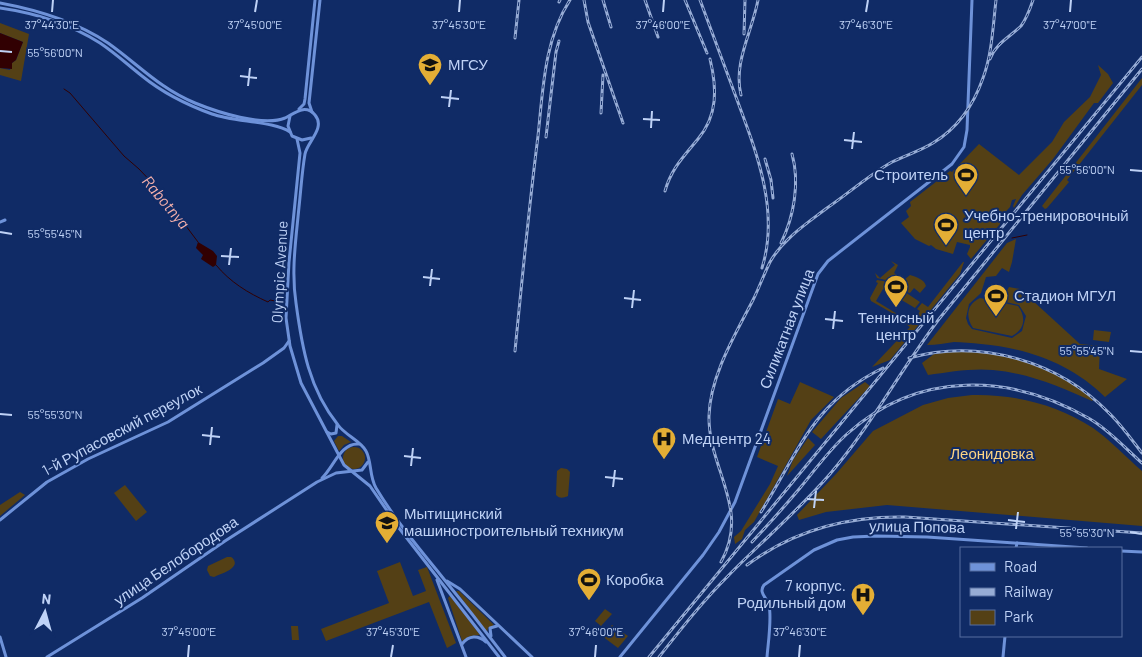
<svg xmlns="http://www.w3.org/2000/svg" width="1142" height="657" font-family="Barlow,sans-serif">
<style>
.green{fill:#544015}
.water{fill:#310002}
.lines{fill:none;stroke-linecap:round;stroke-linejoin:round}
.stream{stroke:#310002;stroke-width:1}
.secondary{stroke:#6e92d9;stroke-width:3}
.rail-casing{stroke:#97acd5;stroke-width:3}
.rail{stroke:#102b66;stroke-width:1;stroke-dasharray:4;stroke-linecap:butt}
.ticks{fill:none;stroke:#bfd2f6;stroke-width:2}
.labels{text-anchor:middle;stroke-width:4;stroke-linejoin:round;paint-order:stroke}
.poi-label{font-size:15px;fill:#bfd2f6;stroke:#102b66;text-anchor:start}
.street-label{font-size:15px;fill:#bfd2f6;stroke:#102b66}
.park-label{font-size:15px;fill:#fcd382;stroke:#102b66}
.water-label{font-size:16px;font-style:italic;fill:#f6b1ac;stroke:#102b66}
.ticks-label{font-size:12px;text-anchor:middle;fill:#bfd2f6;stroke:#102b66;stroke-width:4;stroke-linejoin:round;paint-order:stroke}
</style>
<rect width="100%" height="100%" fill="#102b66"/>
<g class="green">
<polygon points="0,23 29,34 21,81 0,75 0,68 10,70 12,63 16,60 23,42 0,33"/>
<path d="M1098 65 1108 74 1113 83 1098 103H1094L1053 159 1022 195 1014 208 1013 206 1016 199 1012 200 1010 207C1006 211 1000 218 1000 224L971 259 967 254 970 247V245L957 242 953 254 936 249 931 245 929 246 915 239 901 223 909 217 906 211 911 206 910 202 950 171 952 172 979 144 1019 175 1052 142 1064 122 1090 97 1101 75Z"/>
<polygon points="1142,78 1142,85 1067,180 1069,182 1047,208 1045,209 1042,206"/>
<path d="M1016 239 1012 262 1009 272 1002 268 996 276 986 277 981 293 969 304 966 318 968 324 972 329 1012 338 1022 331 1026 316 1019 305 1001 301 1009 287 1020 289 1080 344 1100 346 1099 369 1127 379 1105 397C1072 364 1027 348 981 344 972 343 962 342 954 342 945 343 937 345 927 345L1007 243Z"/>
<path d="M891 261 898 265 894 273 904 280 910 275C916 277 924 279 926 286L920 293 914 288 910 293 902 290 920 302 915 308 883 289 876 301 912 323 920 311 917 309 922 303 928 307 963 262H964L960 274 890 360 872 367 910 327 900 320 899 317 871 301 870 298 878 283 876 282 877 280 889 282 893 285 890 281 877 278 875 273 880 278 895 265Z"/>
<path d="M980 298 1018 306C1027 318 1024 330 1012 336L973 328C965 316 967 304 980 298Z"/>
<polygon points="1094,330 1111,332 1109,342 1093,340"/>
<path d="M956 351C1010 353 1051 363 1094 399L1092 401C1061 387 1028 373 993 370 972 368 949 372 928 375L922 363 934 354Z"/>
<polygon points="800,382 834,397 811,420 754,522 745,530 742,539 735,544 734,537 741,531 770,484 778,466 757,457 778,399 790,404"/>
<polygon points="865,382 870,386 821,439 812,432 841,398"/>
<path d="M972 395C1014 394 1056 404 1093 428 1110 440 1126 457 1142 471V526L887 505 826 512 799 520 797 515 836 474 873 431 923 405 948 398Z"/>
<polygon points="338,436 342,436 351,442 344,445 339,451 334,441"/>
<polygon points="808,438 815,445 787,476 793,460"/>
<circle cx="354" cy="458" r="11"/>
<path d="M561 468 567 469 570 472 568 496C563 498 560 499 556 495L557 471Z"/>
<polygon points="125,485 147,512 136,521 114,493"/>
<polygon points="20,492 25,495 0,516 0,505"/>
<path d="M227 557C230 557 232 556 234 560 239 569 220 574 214 577L210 576 207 570 208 566Z"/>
<polygon points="400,562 413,596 426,591 418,570 427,567 456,643 447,648 429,602 326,641 321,629 389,603 377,571"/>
<polygon points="456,591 459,591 494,625 488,628 487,632"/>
<polygon points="450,596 480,635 470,636 462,641 448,598"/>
<polygon points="605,609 612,614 601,626 595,621"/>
<polygon points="612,625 628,636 618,648 602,636"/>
<polygon points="291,626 298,626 299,640 292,640"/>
</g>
<g class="water">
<polygon points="0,33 23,42 16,60 12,63 12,69 0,68"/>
<polygon points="198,242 213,251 217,256 216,265 213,267 201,259 203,255 196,248"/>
</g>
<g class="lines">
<g class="stream">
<polyline points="64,89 70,93 124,156 139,169 159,190 198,242"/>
<polyline points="1012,238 1027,235"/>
<path d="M216 265C230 282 248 293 268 302L270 300 275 301"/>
</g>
<g class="secondary">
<path d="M0 3C38 10 75 21 108 43 139 65 159 88 195 103 217 112 263 127 285 118 294 114 305 103 315 115 326 128 307 142 305 154 302 171 301 189 299 207 296 239 291 271 296 303 302 348 309 389 338 425 345 435 361 441 366 451 372 462 369 476 376 488 394 518 417 546 439 573 462 601 484 629 505 657"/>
<path d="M0 8C35 13 70 24 100 43 115 53 128 65 142 76 163 93 187 105 212 114 234 122 274 121 290 132"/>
<polyline points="299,109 304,104 305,99 315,0"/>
<polyline points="312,112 309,103 320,0"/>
<polyline points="290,116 288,126 292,136 302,140 311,138"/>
<polyline points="297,139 300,153 289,262 286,318 290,346 301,383 344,465 370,486 399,528 499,657"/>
<polyline points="0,222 5,220"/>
<polyline points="327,432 331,434 336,433 337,425"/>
<path d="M322 478C333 468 341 442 359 444"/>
<polyline points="0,520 47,482 88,459 168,422 263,363 284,348 289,341"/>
<polyline points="1016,548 1017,543"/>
<polyline points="1121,551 1142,552"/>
<polyline points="437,580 466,657"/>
<polyline points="447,581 460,589 532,657"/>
<polyline points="491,636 490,628 497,626"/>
<polyline points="0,637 6,657"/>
<path d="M462 644C469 635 478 635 486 642"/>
<polyline points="47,657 142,598 225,541 317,482 336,473 362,470 368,462"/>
<polyline points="620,657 703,555 719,532 735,502 818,274 828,261 952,164 964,147 967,130 972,0"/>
<path d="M767 657C768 644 772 618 769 606 767 597 758 593 764 585L814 550 837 540 853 537 876 536 927 537 1087 548"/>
<polyline points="1003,657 1005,636"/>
</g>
<defs>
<g id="rail">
<polyline points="584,0 588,22 623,123"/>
<polyline points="603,0 611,27"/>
<polyline points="645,0 658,37"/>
<polyline points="685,0 707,53"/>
<path d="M700 0C712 32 724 64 736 97 756 151 780 210 762 268"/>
<polyline points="559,2 560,0"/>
<polyline points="744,34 745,0"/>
<polyline points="515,38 519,0"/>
<path d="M990 59C996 43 1010 37 1021 26 1027 18 1030 9 1033 0"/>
<path d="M741 95C733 63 752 32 758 0"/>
<polyline points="601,113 603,75"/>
<polyline points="546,137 556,52 559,41"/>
<polyline points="765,159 771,180 773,198"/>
<path d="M665 191C671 169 684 156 698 139 718 115 717 88 710 59"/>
<path d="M781 243C794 217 800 182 792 154"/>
<path d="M515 351C522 279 529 207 538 136 543 90 544 40 570 0"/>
<path d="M909 358C980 338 1059 361 1110 414 1122 426 1132 440 1142 453"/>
<path d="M761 512C799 451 813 402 883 368"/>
<path d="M752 542C768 525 784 507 800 488 815 470 829 450 847 434 918 370 1011 373 1090 419 1109 430 1126 449 1142 463"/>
<path d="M721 562C751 509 708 469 709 416 710 376 735 335 753 300 759 288 764 274 770 262 783 239 806 224 827 208 849 193 869 175 892 162 906 155 920 151 933 143 958 128 974 104 983 78 992 54 993 26 996 0"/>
<path d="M747 565C794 530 847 516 905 517L1142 533"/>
<polyline points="649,657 1142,57"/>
<path d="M659 657C681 629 703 601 728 576 761 542 798 511 830 474 871 426 901 369 939 319L1142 69"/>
</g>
</defs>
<use href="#rail" class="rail-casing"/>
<use href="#rail" class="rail"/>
</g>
<path class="ticks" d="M52 12 53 0M255 12 257 0M459 12 460 0M663 12 664 0M866 12 868 0M1070 12 1071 0M0 51 12 52M240 76 257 78M248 86 250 68M441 97 459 99M449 107 451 90M643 119 660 120M651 128 652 111M844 140 862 142M852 149 854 132M1130 170 1142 171M0 232 12 234M221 256 239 257M229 265 231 248M423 277 440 279M430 286 432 269M624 298 641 300M632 308 634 290M825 319 843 321M833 329 835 311M1130 351 1142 352M0 414 12 415M202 435 220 437M210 445 212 427M404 456 421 458M411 466 413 448M605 477 623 479M613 487 615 470M807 499 824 500M814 508 816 491M1008 520 1025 522M1016 529 1018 512M1130 532 1142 534M188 657 189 645M391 657 393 645M595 657 596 645M799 657 800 645"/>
<defs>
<symbol id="university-pin" viewBox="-11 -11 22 30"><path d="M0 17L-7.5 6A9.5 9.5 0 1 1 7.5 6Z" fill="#e4ae35" stroke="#102b66"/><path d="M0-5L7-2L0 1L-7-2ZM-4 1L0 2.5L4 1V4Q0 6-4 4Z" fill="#111"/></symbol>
<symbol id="stadium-pin" viewBox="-11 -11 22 30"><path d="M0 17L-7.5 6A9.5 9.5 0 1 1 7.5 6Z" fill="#e4ae35" stroke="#102b66"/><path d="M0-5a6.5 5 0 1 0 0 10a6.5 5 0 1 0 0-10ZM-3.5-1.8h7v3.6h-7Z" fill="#111"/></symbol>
<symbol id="hospital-pin" viewBox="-11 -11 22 30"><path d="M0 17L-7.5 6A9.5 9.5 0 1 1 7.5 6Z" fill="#e4ae35" stroke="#102b66"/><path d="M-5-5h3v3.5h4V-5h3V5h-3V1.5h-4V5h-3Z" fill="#111"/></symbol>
</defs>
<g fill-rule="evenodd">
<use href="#university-pin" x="416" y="51" width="28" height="38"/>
<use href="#stadium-pin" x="952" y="161" width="28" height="38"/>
<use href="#stadium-pin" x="932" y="211" width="28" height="38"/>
<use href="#stadium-pin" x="882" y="273" width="28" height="38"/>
<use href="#stadium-pin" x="982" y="282" width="28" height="38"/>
<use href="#hospital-pin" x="650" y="425" width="28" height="38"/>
<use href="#university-pin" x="373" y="509" width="28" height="38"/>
<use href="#stadium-pin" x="575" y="566" width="28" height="38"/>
<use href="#hospital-pin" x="849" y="581" width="28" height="38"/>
</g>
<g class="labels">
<g class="poi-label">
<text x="448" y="70">МГСУ</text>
<text x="948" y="180" text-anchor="end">Строитель</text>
<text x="964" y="221">Учебно-тренировочный<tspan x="964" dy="17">центр</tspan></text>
<text x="1014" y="301">Стадион МГУЛ</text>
<text x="896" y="323" text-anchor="middle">Теннисный<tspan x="896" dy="17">центр</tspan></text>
<text x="682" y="444">Медцентр 24</text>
<text x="404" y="519">Мытищинский<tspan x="404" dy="17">машиностроительный техникум</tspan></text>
<text x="606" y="585">Коробка</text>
<text x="846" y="591" text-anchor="end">7 корпус.<tspan x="846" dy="17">Родильный дом</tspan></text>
</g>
<g class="street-label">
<text transform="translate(280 272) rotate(-87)" y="5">Olympic Avenue</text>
<text transform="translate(787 329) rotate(-69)" y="5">Силикатная улица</text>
<text transform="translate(122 430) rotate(-28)" y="5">1-й Рупасовский переулок</text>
<text transform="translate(917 527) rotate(1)" y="5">улица Попова</text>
<text transform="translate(176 561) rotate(-34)" y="5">улица Белобородова</text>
</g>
<g class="park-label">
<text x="992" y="459">Леонидовка</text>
</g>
<g class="water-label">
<text transform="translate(166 202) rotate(50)" y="6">Rabotnya</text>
</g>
</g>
<g class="ticks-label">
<text x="52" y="29">37°44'30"E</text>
<text x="255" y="29">37°45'00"E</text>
<text x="459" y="29">37°45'30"E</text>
<text x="663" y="29">37°46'00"E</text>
<text x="866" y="29">37°46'30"E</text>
<text x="1070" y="29">37°47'00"E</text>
<text x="55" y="57">55°56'00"N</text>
<text x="1087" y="174">55°56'00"N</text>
<text x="55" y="238">55°55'45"N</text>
<text x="1087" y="355">55°55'45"N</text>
<text x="55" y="419">55°55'30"N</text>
<text x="1087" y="537">55°55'30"N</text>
<text x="189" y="636">37°45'00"E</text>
<text x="393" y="636">37°45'30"E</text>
<text x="596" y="636">37°46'00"E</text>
<text x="800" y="636">37°46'30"E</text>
</g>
<rect x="960" y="547" width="162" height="90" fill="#102b66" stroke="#566ea0"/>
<rect x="970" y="563" width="25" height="8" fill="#6e92d9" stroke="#566ea0"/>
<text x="1004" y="572" font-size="15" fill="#bfd2f6">Road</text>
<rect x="970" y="588" width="25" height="8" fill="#97acd5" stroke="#566ea0"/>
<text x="1004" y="597" font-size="15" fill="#bfd2f6">Railway</text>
<rect x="970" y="610" width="25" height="15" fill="#544015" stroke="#566ea0"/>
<text x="1004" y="622" font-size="15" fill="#bfd2f6">Park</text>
<g transform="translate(45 612) rotate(6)" stroke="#102b66" stroke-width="4" paint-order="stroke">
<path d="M0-4L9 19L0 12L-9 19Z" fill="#bfd2f6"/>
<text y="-8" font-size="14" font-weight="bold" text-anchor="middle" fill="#bfd2f6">N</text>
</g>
</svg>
